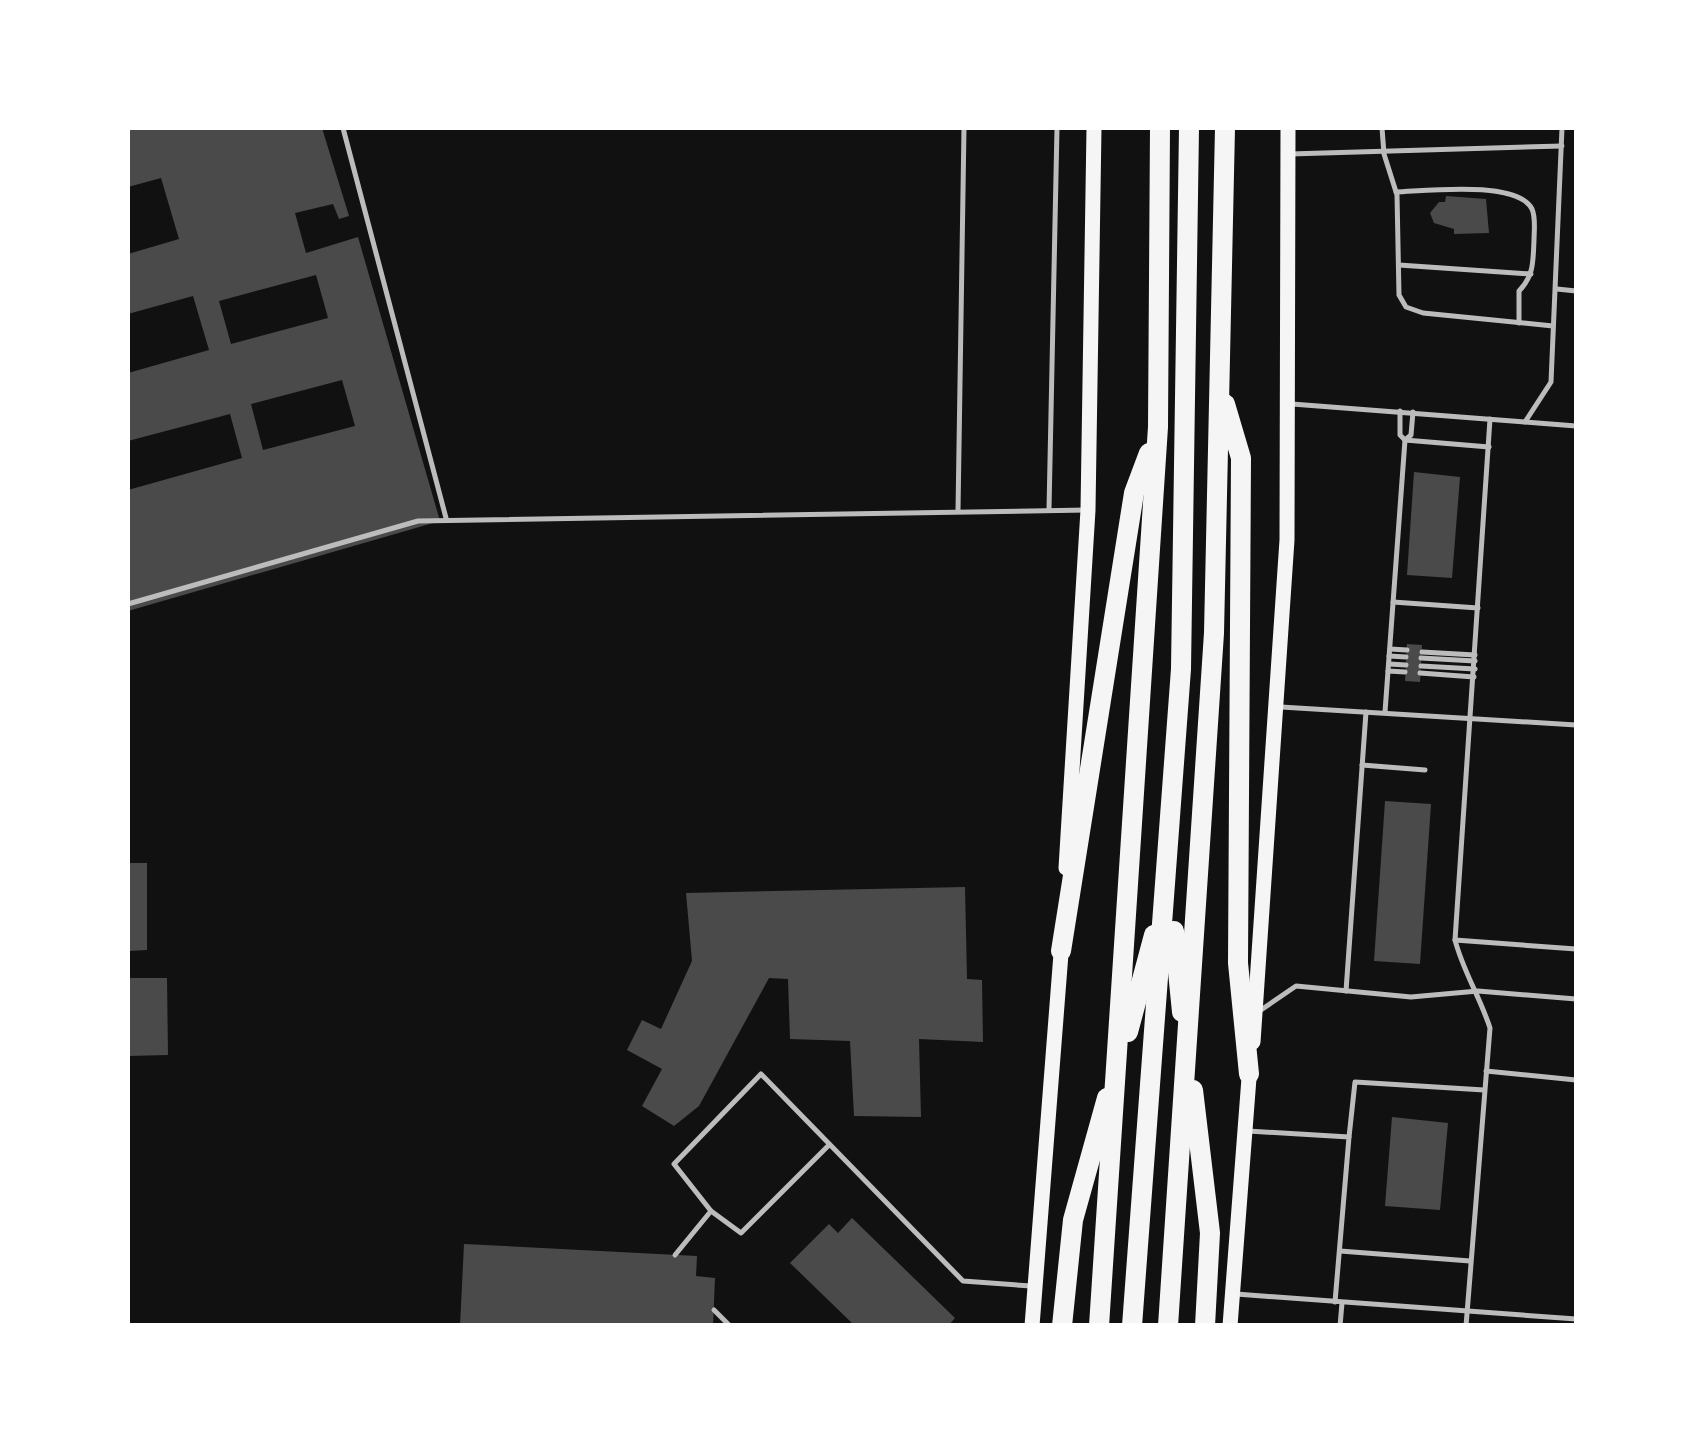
<svg xmlns="http://www.w3.org/2000/svg" width="1704" height="1453" font-family="'DM Sans',sans-serif">
<style>
.building{fill:#4a4a4a;fill-rule:evenodd}
.lines{fill:none;stroke-linecap:round;stroke-linejoin:round}
.service{stroke:#bcbcbc;stroke-width:5}
.secondary{stroke:#f5f5f5;stroke-width:15}
.motorway{stroke:#f5f5f5;stroke-width:20}
</style>
<rect width="100%" height="100%" fill="#111"/>
<g class="building">
<path d="M128 128H322L349 216 339 219 333 204 295 213 306 253 358 237 440 521 128 611V490L242 458 230 414 128 441V373L209 350 193 296 128 314V254L179 239 161 178 128 187ZM316 275 328 318 231 344 219 301ZM342 380 355 426 263 450 251 404Z"/>
<polygon points="1446,196 1486,199 1489,233 1454,234 1454,229 1434,223 1430,213 1439,202 1445,202"/>
<polygon points="1414,472 1460,477 1452,578 1407,575"/>
<polygon points="1407,644 1422,645 1420,682 1405,681"/>
<polygon points="1385,801 1431,804 1420,964 1374,961"/>
<polygon points="128,863 147,863 147,950 128,951"/>
<polygon points="965,887 967,979 982,980 983,1042 919,1039 921,1117 854,1116 850,1041 790,1039 788,979 769,978 699,1106 674,1126 642,1106 662,1069 627,1050 642,1020 661,1029 692,961 686,893"/>
<polygon points="128,978 167,978 168,1055 128,1056"/>
<polygon points="1392,1117 1448,1123 1440,1210 1385,1206"/>
<polygon points="852,1218 955,1318 948,1326 855,1326 790,1263 829,1224 838,1233"/>
<polygon points="464,1244 697,1256 696,1276 715,1278 713,1326 460,1326"/>
</g>
<g class="lines">
<g class="service">
<polyline points="343,128 446,518"/>
<polyline points="1382,128 1384,154 1397,195 1399,295 1406,307 1423,313 1553,326"/>
<polyline points="1290,154 1562,146"/>
<path d="M1396 192C1426 191 1517 180 1532 209 1536 218 1534 231 1534 240 1533 261 1534 276 1519 291V323"/>
<polyline points="1399,265 1531,274"/>
<polyline points="1557,289 1576,291"/>
<polyline points="1292,404 1525,422 1551,382 1562,128"/>
<polyline points="1400,411 1400,435 1405,440"/>
<polyline points="1525,422 1576,426"/>
<polyline points="1405,440 1489,447"/>
<polyline points="1049,509 1057,128"/>
<polyline points="958,511 964,128"/>
<polyline points="1393,602 1478,608"/>
<polyline points="128,604 418,521 1087,510"/>
<polyline points="1390,649 1407,650"/>
<polyline points="1422,652 1475,655"/>
<polyline points="1389,656 1406,657"/>
<polyline points="1421,658 1475,661"/>
<polyline points="1389,664 1406,665"/>
<polyline points="1421,666 1475,669"/>
<polyline points="1388,671 1405,672"/>
<polyline points="1420,673 1474,677"/>
<polyline points="1281,707 1576,725"/>
<polyline points="1385,712 1405,440 1411,435 1413,412"/>
<polyline points="1362,765 1425,770"/>
<polyline points="1455,940 1576,949"/>
<polyline points="1346,991 1366,712"/>
<polyline points="1258,1012 1296,986 1411,997 1478,991 1576,999"/>
<polyline points="1486,1071 1576,1080"/>
<polyline points="1248,1131 1349,1137 1335,1302"/>
<polyline points="1349,1137 1355,1082 1484,1090"/>
<polyline points="829,1145 741,1233 711,1211 674,1164 761,1074 963,1281 1031,1286"/>
<polyline points="1340,1251 1470,1261"/>
<polyline points="675,1255 711,1211"/>
<polyline points="1236,1294 1576,1319"/>
<polyline points="714,1310 730,1326"/>
<polyline points="1340,1326 1342,1303"/>
<path d="M1466 1326 1490 1028C1480 997 1463 971 1455 940L1490 419"/>
</g>
<g class="secondary">
<polyline points="1066,868 1088,510 1094,128"/>
<polyline points="1253,1042 1287,540 1288,128"/>
<polyline points="1032,1326 1062,941"/>
<polyline points="1230,1326 1250,1065"/>
</g>
<g class="motorway">
<polyline points="1225,404 1241,458 1238,963 1249,1074"/>
<polyline points="1174,931 1182,1012"/>
<polyline points="1061,951 1134,493 1149,453"/>
<polyline points="1128,1032 1154,935"/>
<polyline points="1193,1090 1210,1233 1205,1326"/>
<polyline points="1062,1326 1073,1220 1107,1098"/>
<polyline points="1099,1326 1158,427 1160,128"/>
<polyline points="1132,1326 1181,669 1189,128"/>
<polyline points="1168,1326 1214,633 1225,128"/>
</g>
</g>
<rect width="1704" height="1453" fill="none" stroke="#ffffff" stroke-width="260"/>
</svg>
